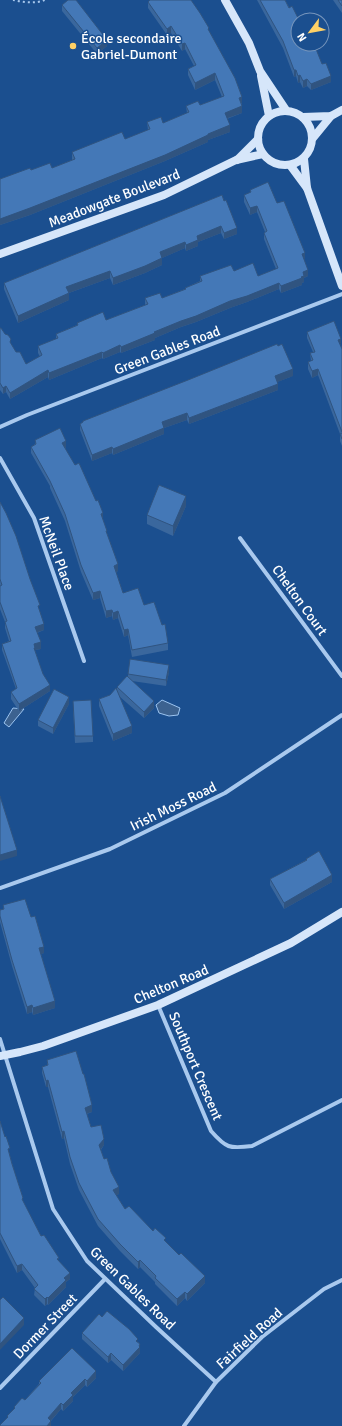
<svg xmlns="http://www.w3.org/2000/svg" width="342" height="1426" font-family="Signika,sans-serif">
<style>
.water{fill:#3c6290;stroke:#9cc4f0}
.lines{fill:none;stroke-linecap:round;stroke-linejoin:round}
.path{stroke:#a9c9ee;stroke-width:2;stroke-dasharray:2 3;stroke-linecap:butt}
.street{stroke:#a9c9ee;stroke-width:4}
.secondary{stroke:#d6e6fa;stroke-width:8}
.wall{fill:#3a679d}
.shaded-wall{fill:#305480}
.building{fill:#4478b7;stroke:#305480}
.poi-dot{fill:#ffd166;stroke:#1b4f8f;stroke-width:1.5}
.labels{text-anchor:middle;stroke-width:3;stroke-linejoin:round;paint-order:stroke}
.poi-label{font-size:14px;fill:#fff;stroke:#1b4f8f;text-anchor:start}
.street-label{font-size:14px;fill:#fff;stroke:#1b4f8f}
</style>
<rect width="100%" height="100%" fill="#1b4f8f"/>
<g class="water">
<polygon points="162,700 180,708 178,715 169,716 159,713 156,705"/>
<polygon points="13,708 24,709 9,727 4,723"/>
</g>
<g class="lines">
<path class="path" d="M13 0C22 2 36 4 45 0"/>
<g class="street">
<polyline points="0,427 27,415 342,294"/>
<polyline points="0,458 34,518 84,661"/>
<polyline points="240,538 342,676"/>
<polyline points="0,888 110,849 225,793 342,715"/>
<path d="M158 1005 211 1131C226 1148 229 1149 252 1146L342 1100"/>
<polyline points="0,1039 53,1209 87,1261 156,1327 216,1382"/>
<polyline points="0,1388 105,1279"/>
<polyline points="184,1426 216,1382 262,1337 324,1289 342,1280"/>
</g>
<g class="secondary">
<polyline points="225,0 249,43 260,71 286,110"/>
<polyline points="261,76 269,116"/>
<circle cx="285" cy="138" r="27"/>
<polyline points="303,117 331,116 342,110"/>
<polyline points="313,138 331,116"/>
<polyline points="304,159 307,188 342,286"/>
<polyline points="237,160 258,139"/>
<polyline points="290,165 307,188"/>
<polyline points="0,254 164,195 236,160 263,154"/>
<polyline points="0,1056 20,1052 43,1046 158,1005 291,943 342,912"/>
</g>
</g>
<g class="wall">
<polygon points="257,0 285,0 322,64 331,82 311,90 307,86 303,88 300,82 298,83 296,76 294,77 283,48"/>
<polygon points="333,0 342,0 342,13"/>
<polygon points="148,2 209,31 242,104 242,113 227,119 230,132 208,140 208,142 165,161 30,215 0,225 0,179 31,170 52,168 72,160 72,152 125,139 148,130 147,122 163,123 187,113 186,106 200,105 222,97 215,80 195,90 188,75 188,69 194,66 185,49 182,51 171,33 167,35 148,8"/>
<polygon points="62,5 107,46 97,54 62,11"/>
<polygon points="250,190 277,203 304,260 308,276 304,278 304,282 302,283 302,285 281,293 279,289 247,302 230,308 196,322 181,327 155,338 155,340 121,353 120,352 103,359 102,358 49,380 48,377 10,399 6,392 3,394 0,390 0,328 5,334 16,352 26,364 40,357 38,353 38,346 56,339 56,334 77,325 77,323 106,320 145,305 145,298 162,298 185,289 185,288 200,281 200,276 234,271 258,276 276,269 264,239 264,233 265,232 257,212 250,215 244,202 244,195 250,193"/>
<polygon points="222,195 237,234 224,239 221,233 198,242 198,246 186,251 185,248 162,258 162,265 145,273 113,285 110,278 69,293 69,300 18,323 4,289 4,283"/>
<polygon points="307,332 341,345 342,349 342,446 340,441 340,434 318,375 312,378 308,369 308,362 311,361 310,353 313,352 307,338"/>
<polygon points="293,376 277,382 278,390 189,424 187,420 164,428 164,434 113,455 112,453 92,461 80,430 80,424 83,422 83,421"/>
<polygon points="35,440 66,447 65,448 103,520 118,571 116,572 123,593 144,605 168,643 168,650 132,657 128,635 124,637 118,618 113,620 112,616 106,618 100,598 93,600 81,572 65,521 50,488 50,486 31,453 31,447 35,444"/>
<polygon points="0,502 40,612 44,630 37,633 41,649 35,650 35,652 43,674 50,691 19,711 11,699 11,692 16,689 2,650 2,644 9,641 5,628 5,622 0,609"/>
<polygon points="186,506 173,536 147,524 147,515"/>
<polygon points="169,672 166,686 132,681 154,708 144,718 119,696 132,733 113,741 99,706 99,699 110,695 117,690 117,687 128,677 128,674"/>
<polygon points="69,704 53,734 38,726 38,720"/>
<polygon points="73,708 93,736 93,742 75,743"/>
<polygon points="306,859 332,882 284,909 270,885 270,879 306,860"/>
<polygon points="3,905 31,917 44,953 41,954 55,1008 33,1015 32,1012 27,1014 12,966 0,922 0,910 3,909"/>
<polygon points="47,1060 92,1112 87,1114 91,1127 104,1145 101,1150 104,1159 119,1194 116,1195 125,1209 166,1242 205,1283 187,1301 185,1298 177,1306 155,1284 155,1282 140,1267 138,1269 120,1251 98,1226 79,1190 70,1164 64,1138 62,1139 48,1087 46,1087 42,1073 42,1067 47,1065"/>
<polygon points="0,1121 23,1202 41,1236 59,1261 70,1279 66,1282 66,1287 48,1305 47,1304 45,1306 34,1295 35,1288 22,1270 17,1273 0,1239"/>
<polygon points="82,1333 138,1342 140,1344 140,1353 123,1371 111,1360 108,1363 82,1339"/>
<polygon points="96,1378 87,1387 85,1385 73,1397 73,1401 63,1411 61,1409 51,1421 51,1426 7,1419 7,1416 14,1409 14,1407 25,1400 39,1384 39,1381"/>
</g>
<g class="shaded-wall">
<polygon points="171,26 171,33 167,35 167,29"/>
<polygon points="107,40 107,46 97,54 97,48"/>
<polygon points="185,43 185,49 182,51 182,44"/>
<polygon points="294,70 296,70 296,76 294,77"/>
<polygon points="215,73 215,80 195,90 195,83"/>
<polygon points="300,75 300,82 298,83 298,76"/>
<polygon points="331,76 331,82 311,90 311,84"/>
<polygon points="307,79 307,86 303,88 303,81"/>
<polygon points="242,97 242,104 239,98"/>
<polygon points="242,106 242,113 225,119 225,113"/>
<polygon points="230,125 230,132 208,140 208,142 165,161 30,215 0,225 0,219"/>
<polygon points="257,206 257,212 250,215 250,208"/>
<polygon points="221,226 221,233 198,242 198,246 186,251 186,245 197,236"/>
<polygon points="237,228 237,234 224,239 224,233"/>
<polygon points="185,242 185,248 160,259 160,252"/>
<polygon points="305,253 305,260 302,254"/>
<polygon points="162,258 162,265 145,273 113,285 113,278"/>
<polygon points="308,270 308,276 304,278 304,282 302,283 302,285 281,293 281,286 303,272"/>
<polygon points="110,271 110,278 66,294 66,287"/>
<polygon points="279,283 279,289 247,302 230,308 196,322 181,327 155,338 155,340 121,353 121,347 154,332 230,301"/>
<polygon points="69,293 69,300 18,323 18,316"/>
<polygon points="341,339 341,345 338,340"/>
<polygon points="120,345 120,352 103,359 103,353"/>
<polygon points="102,352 102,358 49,380 49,373"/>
<polygon points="293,369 293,376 275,383 275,376"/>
<polygon points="318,369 318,375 312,378 312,371"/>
<polygon points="48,370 48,377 10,399 10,393"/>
<polygon points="278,384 278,390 189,424 189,418"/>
<polygon points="6,386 6,392 3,394 3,388"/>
<polygon points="187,413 187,420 164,428 164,434 113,455 113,449 162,422"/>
<polygon points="66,441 66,447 62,450 62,443"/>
<polygon points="112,447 112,453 92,461 92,455"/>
<polygon points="186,496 186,506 173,536 173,526"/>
<polygon points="103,513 103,520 101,514"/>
<polygon points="118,564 118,571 114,573 114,566"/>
<polygon points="100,591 100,598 93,600 93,593"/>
<polygon points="112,610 112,616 106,618 106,611"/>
<polygon points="118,611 118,618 113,620 113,613"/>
<polygon points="44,624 44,630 35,633 35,627"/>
<polygon points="128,629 128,635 124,637 124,630"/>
<polygon points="41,642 41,649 35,650 35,654 34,655 34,644"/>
<polygon points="169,665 169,672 166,686 166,680"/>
<polygon points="50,685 50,691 19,711 19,704"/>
<polygon points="69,697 69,704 53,734 53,728"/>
<polygon points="154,701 154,708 144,718 144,712"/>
<polygon points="132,726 132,733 113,741 113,734"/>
<polygon points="17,850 17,856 0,861 0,855"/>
<polygon points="332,875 332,882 284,909 284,903"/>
<polygon points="44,947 44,953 39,955 39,948"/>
<polygon points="55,1001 55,1008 33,1015 33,1008"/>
<polygon points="32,1005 32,1012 27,1014 27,1007"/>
<polygon points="48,1080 48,1087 46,1087 46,1081"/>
<polygon points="92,1105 92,1112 85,1114 85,1108"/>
<polygon points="64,1131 64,1138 62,1139 62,1132"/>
<polygon points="104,1139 104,1145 99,1152 99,1145"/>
<polygon points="119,1187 119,1194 113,1197 113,1190"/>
<polygon points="140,1260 140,1267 138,1269 138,1262"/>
<polygon points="22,1264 22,1270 17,1273 17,1266"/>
<polygon points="70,1273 70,1279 66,1282 66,1287 48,1305 48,1298 64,1278"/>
<polygon points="205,1276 205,1283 187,1301 187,1294"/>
<polygon points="185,1292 185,1298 177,1306 177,1299"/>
<polygon points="47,1297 47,1304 45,1306 45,1299"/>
<polygon points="24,1318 24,1325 0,1350 0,1344"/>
<polygon points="140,1344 140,1353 123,1371 123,1365"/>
<polygon points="111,1353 111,1360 108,1363 108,1357"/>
<polygon points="96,1371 96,1378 87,1387 87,1381"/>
<polygon points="85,1379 85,1385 73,1397 73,1401 63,1411 63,1405 71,1393"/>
<polygon points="61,1403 61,1409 48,1424 48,1418"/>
<polygon points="51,1421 51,1426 47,1426"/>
</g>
<g class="building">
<polygon points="68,0 76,0 107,40 97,48 62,5"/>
<polygon points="150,0 191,0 200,13 209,28 208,29 235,78 242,97 239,98 242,106 225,113 230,125 208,134 208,135 165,155 30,208 0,219 0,179 30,168 31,170 50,163 52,168 75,159 72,152 122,132 125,139 150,129 147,122 161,117 163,123 189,112 186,106 198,101 200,105 224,96 215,73 195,83 188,69 196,65 185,43 182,44 171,26 167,29 148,2"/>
<polygon points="260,0 285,0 289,8 292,6 299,20 298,20 298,44 314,44 322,64 326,63 331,76 311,84 307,79 303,81 300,75 298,76 296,70 294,70 283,41"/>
<polygon points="338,0 342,0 342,6"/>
<polygon points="268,182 277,203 284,201 305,253 302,254 308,270 303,272 304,276 301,277 302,278 281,286 279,283 247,296 230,301 196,316 181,321 154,332 155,333 121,347 120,345 103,353 102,352 49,373 48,370 10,393 6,386 3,388 0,383 0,328 1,328 5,334 8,335 11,339 10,342 16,352 20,352 26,364 42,355 38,346 58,338 56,334 78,325 77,323 103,312 106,320 148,304 145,298 160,293 162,298 186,289 185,288 202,281 200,276 231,265 234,271 253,263 258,276 278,268 264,233 267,231 257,206 250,208 244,195 251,192 250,190"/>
<polygon points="222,195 224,201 226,200 237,228 224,233 221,226 197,236 198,240 186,245 185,242 160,252 162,258 145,266 113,278 110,271 66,287 69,293 18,316 4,283"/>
<polygon points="334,321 341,339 338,340 342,349 342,432 318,369 312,371 308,362 313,360 310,353 315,352 307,332"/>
<polygon points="277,344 278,346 282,344 293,369 275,376 278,384 189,418 187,413 162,422 164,428 113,449 112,447 92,455 80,424 83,422 83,421 188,380"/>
<polygon points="60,428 66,441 62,443 75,465 79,463 96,501 98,500 103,513 101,514 107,531 106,531 118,564 114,566 123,593 138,588 144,605 154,602 162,625 165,624 168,643 132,650 128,629 124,630 118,611 113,613 112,610 106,611 100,591 93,593 81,565 65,514 50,481 31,447 36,444 35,440"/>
<polygon points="342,433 342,439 340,434"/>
<polygon points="159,485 186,496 173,526 147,515"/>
<polygon points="0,502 6,513 16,536 30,579 40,605 38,606 44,624 35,627 41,642 34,644 35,648 34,648 43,674 50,685 19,704 11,692 17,688 2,644 11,641 5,622 7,621 0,602 0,586 2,585 0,579"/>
<polygon points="130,659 169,665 166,680 128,674"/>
<polygon points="127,676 154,701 144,712 117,687"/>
<polygon points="116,688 132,726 113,734 99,699 110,695"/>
<polygon points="54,689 69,697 53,728 38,720"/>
<polygon points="91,700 93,736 75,736 73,701"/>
<polygon points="0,796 17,850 0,855"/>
<polygon points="319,851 332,875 284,903 270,879 307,860 306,859"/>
<polygon points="25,899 31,917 35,916 44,947 39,948 55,1001 33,1008 32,1005 27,1007 12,960 0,916 0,910 4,909 3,905"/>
<polygon points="76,1051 83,1074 84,1074 92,1105 85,1108 91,1127 101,1125 104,1139 99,1145 104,1159 107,1158 111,1172 119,1187 113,1190 125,1209 129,1206 153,1231 155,1228 166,1238 164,1240 179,1255 181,1253 205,1276 187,1294 185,1292 177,1299 155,1278 156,1276 140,1260 138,1262 120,1244 98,1219 79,1183 70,1157 64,1131 62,1132 48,1080 46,1081 42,1067 48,1065 47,1060"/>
<polygon points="0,1121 5,1137 6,1136 10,1148 8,1149 12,1164 23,1198 22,1199 41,1236 44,1235 59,1258 57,1259 70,1273 64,1278 66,1280 48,1298 47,1297 45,1299 34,1289 38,1285 22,1264 17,1266 0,1233"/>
<polygon points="3,1297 24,1318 0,1344 0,1300"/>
<polygon points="107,1311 129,1329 138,1339 136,1341 140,1344 139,1346 140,1347 123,1365 111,1353 108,1357 82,1333 99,1314 102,1317"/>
<polygon points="72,1348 96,1371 87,1381 85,1379 71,1393 73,1395 63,1405 61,1403 48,1418 51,1421 47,1426 0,1426 0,1425 8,1417 7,1416 15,1408 14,1407 22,1398 25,1400 41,1383 39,1381"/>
</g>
<circle class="poi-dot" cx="73" cy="46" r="4"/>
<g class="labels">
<g class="poi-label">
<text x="81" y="43">École secondaire<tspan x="81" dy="16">Gabriel-Dumont</tspan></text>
</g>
<g class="street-label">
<text transform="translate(114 198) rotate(-21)" y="5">Meadowgate Boulevard</text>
<text transform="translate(167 350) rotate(-21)" y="5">Green Gables Road</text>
<text transform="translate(57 553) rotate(70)" y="5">McNeil Place</text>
<text transform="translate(300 600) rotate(54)" y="5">Chelton Court</text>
<text transform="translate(173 806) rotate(-26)" y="5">Irish Moss Road</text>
<text transform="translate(171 984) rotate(-23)" y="5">Chelton Road</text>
<text transform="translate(196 1066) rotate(67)" y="5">Southport Crescent</text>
<text transform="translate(133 1288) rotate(44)" y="5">Green Gables Road</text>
<text transform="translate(45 1326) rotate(-46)" y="5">Dormer Street</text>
<text transform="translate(249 1338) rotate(-42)" y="5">Fairfield Road</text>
</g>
</g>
<g transform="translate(310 32) rotate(238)"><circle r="19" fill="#1b4f8f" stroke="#7695bc"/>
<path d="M0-3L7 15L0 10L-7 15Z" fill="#ffd166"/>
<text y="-6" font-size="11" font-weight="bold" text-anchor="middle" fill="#ffffff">N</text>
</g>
</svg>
